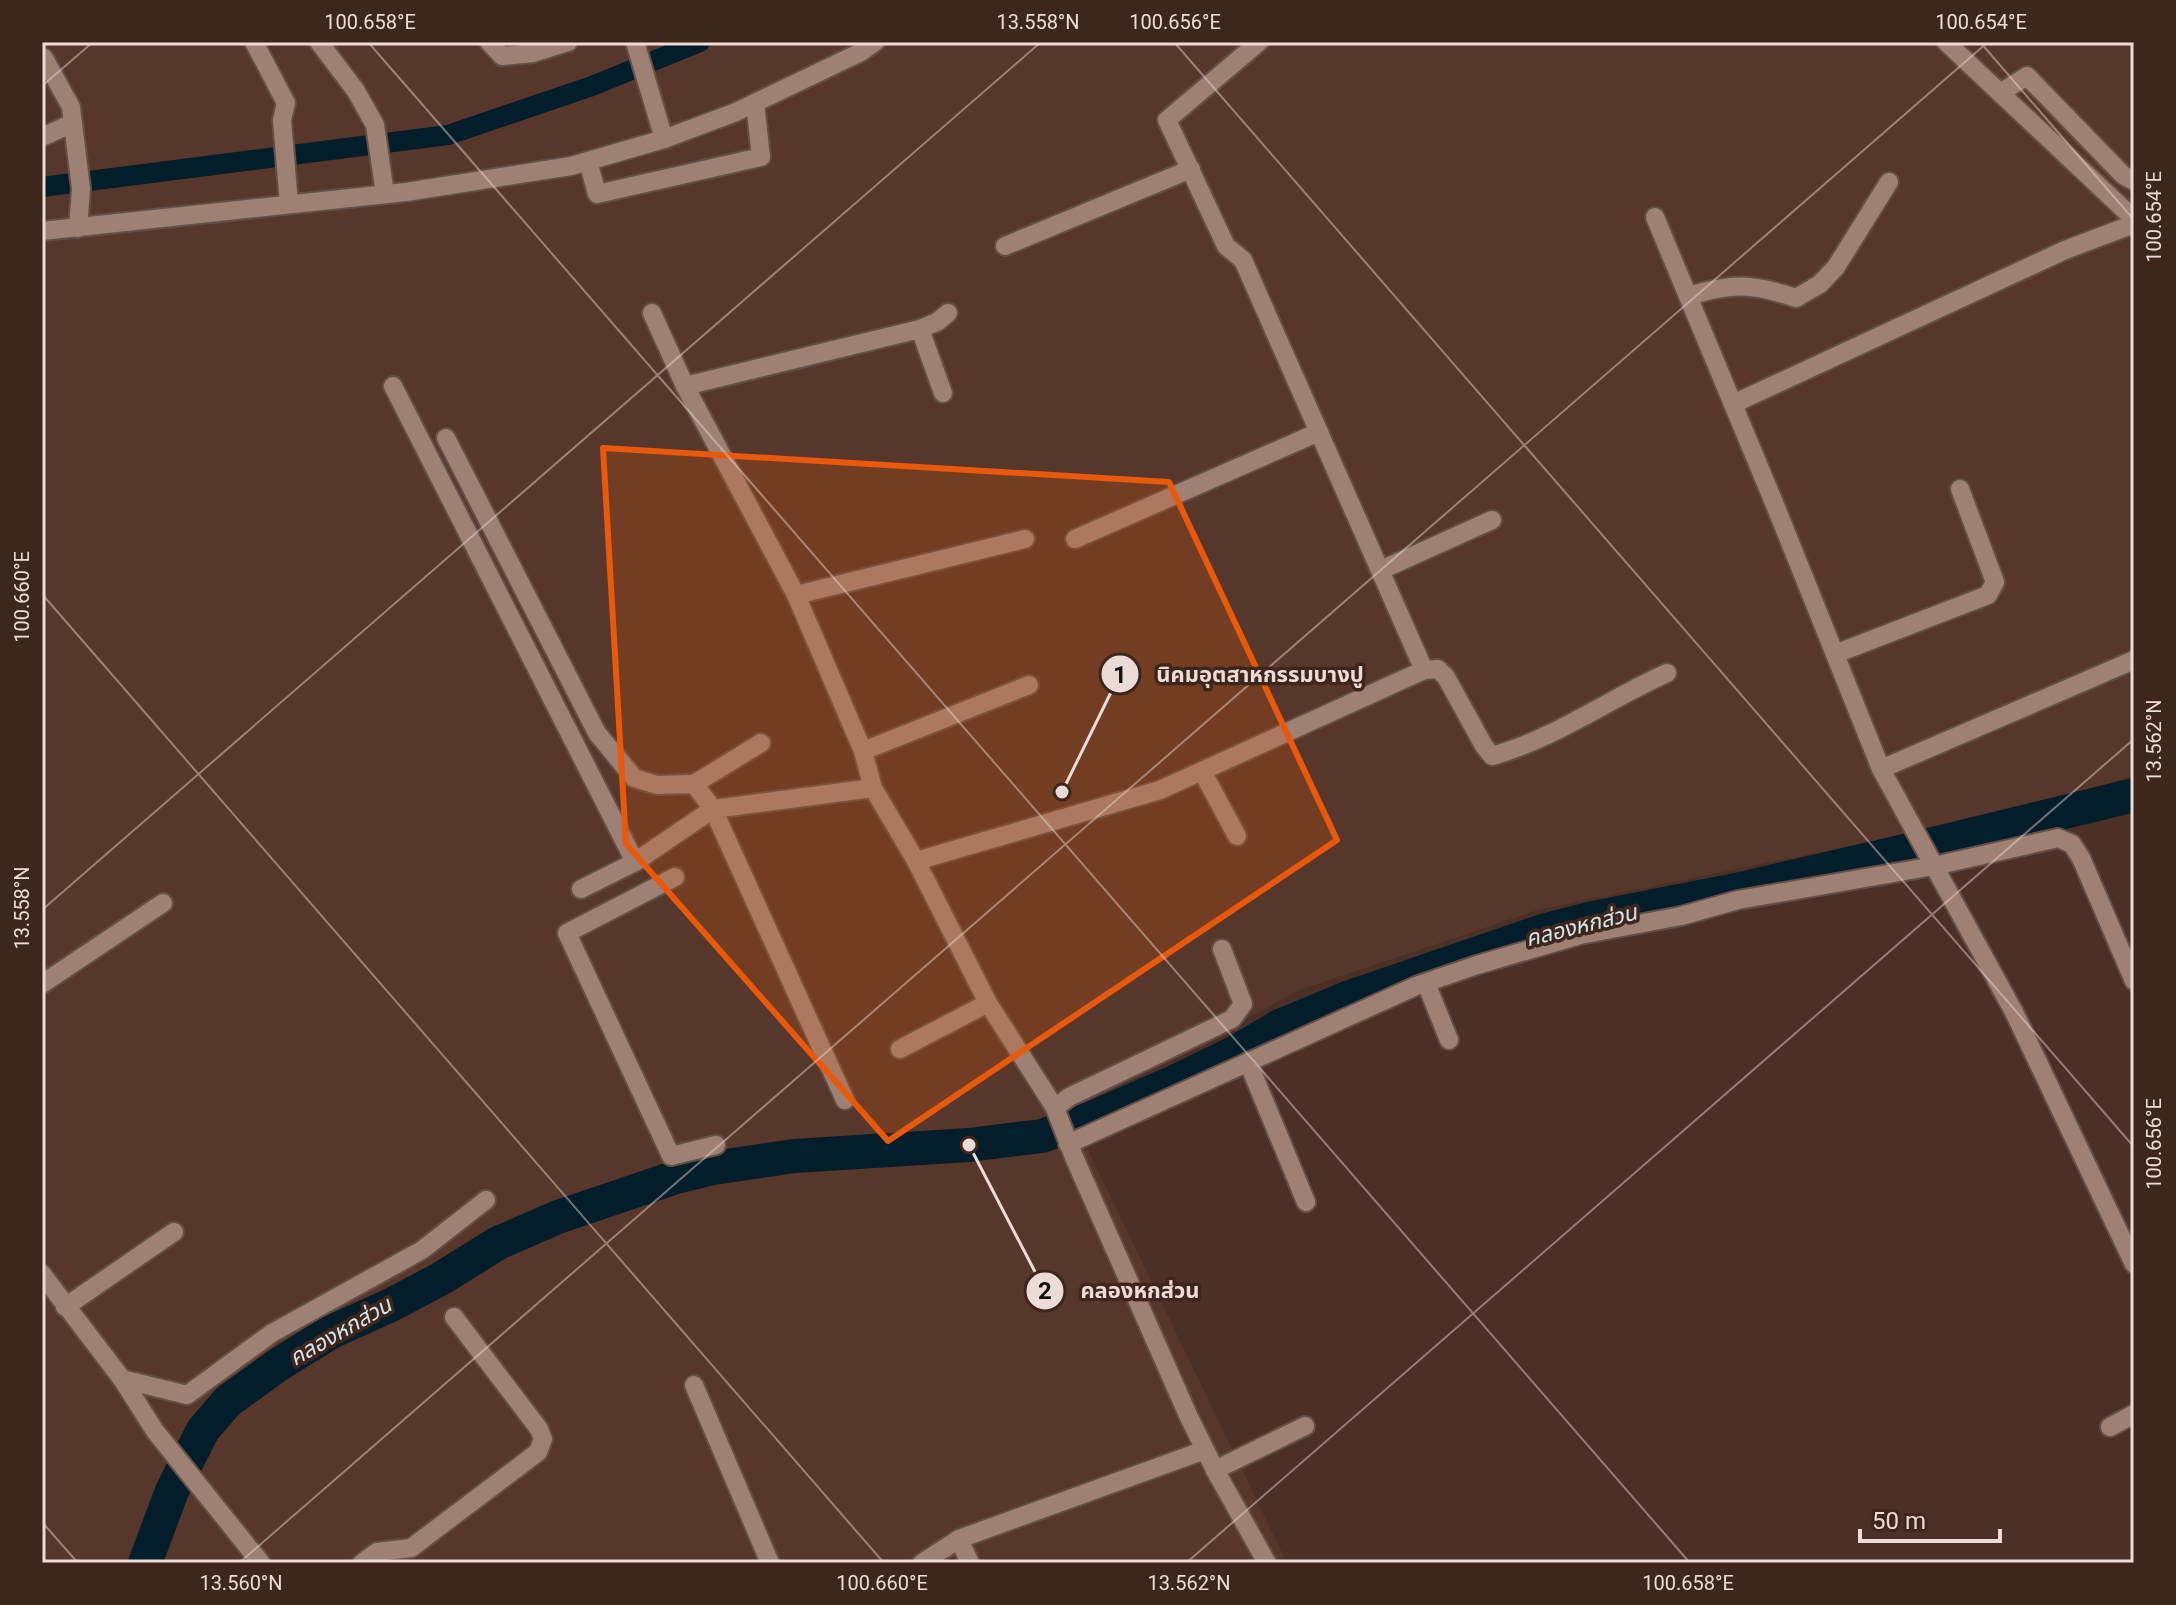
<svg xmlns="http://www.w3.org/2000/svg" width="2176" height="1605" font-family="Roboto,'Noto Sans Thai',sans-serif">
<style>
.built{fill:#57362b}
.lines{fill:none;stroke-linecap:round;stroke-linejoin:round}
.canal{stroke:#041d2a;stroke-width:20}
.river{stroke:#041d2a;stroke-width:34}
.minor-casing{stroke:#644f47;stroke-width:22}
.minor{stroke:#9e8075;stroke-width:18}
.marked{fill:#e8590c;fill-opacity:0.2;stroke:#e8590c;stroke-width:6;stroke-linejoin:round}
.ticks{fill:none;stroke:#eddcd6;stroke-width:2;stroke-opacity:0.45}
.labels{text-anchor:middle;stroke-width:7;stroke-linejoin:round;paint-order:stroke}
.water-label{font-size:22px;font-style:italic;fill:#d3e7f2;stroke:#3f261d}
.leader{fill:none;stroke:#eddcd6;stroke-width:3}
.callout-dot{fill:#eddcd6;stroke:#3f261d;stroke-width:3}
.mark-label{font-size:24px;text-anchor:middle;font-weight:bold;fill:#111}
.callout-label{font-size:22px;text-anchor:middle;font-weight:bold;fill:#eddcd6;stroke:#3f261d;stroke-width:7;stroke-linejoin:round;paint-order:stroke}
.neatline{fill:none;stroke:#eddcd6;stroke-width:3}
.ticks-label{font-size:20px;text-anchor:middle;fill:#eddcd6}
</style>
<rect width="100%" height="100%" fill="#4a3027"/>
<polygon class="built" points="42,42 2134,42 2134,775 2030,809 1538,910 1297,991 1211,1039 1068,1108 1287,1563 42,1563"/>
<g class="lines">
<polyline class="canal" points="42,187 448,135 592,86 700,42"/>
<g class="river">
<polyline points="1925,846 2134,795"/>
<polyline points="145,1563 172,1491 203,1430 228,1401 278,1365 331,1332 391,1305 442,1278 498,1243 558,1217 676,1177 713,1168 794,1156 969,1145 1042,1136 1092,1118 1174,1082 1236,1052 1280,1026 1350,997 1543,931 1589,919 1736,890 1913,849"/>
</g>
<defs>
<g id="minor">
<polyline points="254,42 286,103 282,120 289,204"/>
<polyline points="319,42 356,91 375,125 385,194"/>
<polyline points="489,42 502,56 533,53 568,42"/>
<polyline points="635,42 664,139"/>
<polyline points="1259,42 1167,120 1226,246 1243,260 1424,670"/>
<polyline points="1946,42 2134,219"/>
<polyline points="44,58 71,107 81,189 78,228"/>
<polyline points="2000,93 2027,76 2123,175 2134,181"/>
<polyline points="42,137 73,123"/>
<polyline points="588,161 597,194 761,157 755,103"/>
<polyline points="1655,217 1775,505 1881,769 2014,1012 2134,1264"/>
<polyline points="42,231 406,192 571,166 664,139 736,112 861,52 875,42"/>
<polyline points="1005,246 1191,169"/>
<path d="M1688 296C1733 283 1751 283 1796 298L1820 284 1836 267 1889 182"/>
<polyline points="652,313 685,386 796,595 863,751 873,788 916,861 988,1003 1055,1108 1074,1157 1188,1415 1215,1470 1267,1563"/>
<polyline points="920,329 943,393"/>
<polyline points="393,386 635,862"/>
<polyline points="685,386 920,329 937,322 948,313"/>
<polyline points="1733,404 2065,250 2134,224"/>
<polyline points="446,438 597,733 634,778 657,785 694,784 713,809 845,1100"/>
<polyline points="1075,539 1319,432"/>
<polyline points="1381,570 1492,520"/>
<polyline points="796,595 1025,539"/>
<polyline points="1835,654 1988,595 1995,582 1960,489"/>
<polyline points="863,751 1029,685"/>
<polyline points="1881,769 2134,660"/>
<polyline points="1202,771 1237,836"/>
<polyline points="694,784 761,743"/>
<path d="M916 861 1160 790 1424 670 1438 669 1446 677 1484 746 1492 756C1554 739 1609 699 1667 673"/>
<polyline points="675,877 567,933 671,1156 716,1145"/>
<polyline points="581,889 635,862 713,809 873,788"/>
<polyline points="1426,983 1449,1040"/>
<polyline points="42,984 163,903"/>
<polyline points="900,1049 988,1003"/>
<polyline points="1248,1062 1306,1202"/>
<polyline points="1055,1108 1069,1097 1232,1019 1243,1004 1222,949"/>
<polyline points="1068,1144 1416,986 1477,965 1580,935 1681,916 1738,900 1934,866 2058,838 2072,844 2081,858 2134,981"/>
<polyline points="42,1274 122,1379 155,1431 261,1563"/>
<polyline points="65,1307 174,1232"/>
<polyline points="122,1379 187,1395 272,1333 422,1250 486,1200"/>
<polyline points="694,1385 770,1563"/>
<polyline points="2110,1427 2134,1414"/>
<polyline points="1215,1470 1305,1426"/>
<polyline points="959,1539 970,1563"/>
<polyline points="362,1563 377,1552 411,1548 538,1452 543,1439 539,1429 454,1317"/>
<polyline points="922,1563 959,1539 1205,1450"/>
</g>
</defs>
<use href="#minor" class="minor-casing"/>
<use href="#minor" class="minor"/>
</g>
<path class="marked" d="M603 448 1169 482 1337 840 888 1141 626 844Z"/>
<path class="ticks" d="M368 42 1690 1563M1174 42 2134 1147M1980 42 2134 220M42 86 93 42M42 594 884 1563M42 910 1041 42M42 1522 78 1563M239 1563 1988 42M1186 1563 2134 739"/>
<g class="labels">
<g class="water-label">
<text transform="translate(1581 925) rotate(-14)" y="8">คลองหกส่วน</text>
<text transform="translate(340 1331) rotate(-30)" y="8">คลองหกส่วน</text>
</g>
</g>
<path class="leader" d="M1062 792L1120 674M969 1145L1045 1291"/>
<g class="callout-dot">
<circle cx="1062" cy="792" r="8"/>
<circle cx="969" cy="1145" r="8"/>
<circle cx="1120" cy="674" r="20"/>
<circle cx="1045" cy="1291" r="20"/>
</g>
<g class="mark-label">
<text x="1120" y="683">1</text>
<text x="1045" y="1299">2</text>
</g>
<g class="callout-label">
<text x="1260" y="682">นิคมอุตสาหกรรมบางปู</text>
<text x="1140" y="1298">คลองหกส่วน</text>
</g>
<rect width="2176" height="1605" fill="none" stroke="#3f261d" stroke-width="88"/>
<path d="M1860 1529v12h140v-12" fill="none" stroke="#eddcd6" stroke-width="4"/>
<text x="1872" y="1529" font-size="24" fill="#eddcd6" stroke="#3f261d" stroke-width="6" paint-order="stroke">50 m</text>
<rect x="44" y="44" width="2088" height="1517" class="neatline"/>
<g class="ticks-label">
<text x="370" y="29">100.658°E</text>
<text x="1038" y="29">13.558°N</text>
<text x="1175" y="29">100.656°E</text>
<text x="1981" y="29">100.654°E</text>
<text transform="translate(2154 217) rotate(-90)" y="7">100.654°E</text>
<text transform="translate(22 597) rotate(-90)" y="7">100.660°E</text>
<text transform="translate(2154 741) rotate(-90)" y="7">13.562°N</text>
<text transform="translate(22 908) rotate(-90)" y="7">13.558°N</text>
<text transform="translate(2154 1144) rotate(-90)" y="7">100.656°E</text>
<text x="241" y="1590">13.560°N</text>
<text x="882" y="1590">100.660°E</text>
<text x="1189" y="1590">13.562°N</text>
<text x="1688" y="1590">100.658°E</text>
</g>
</svg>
